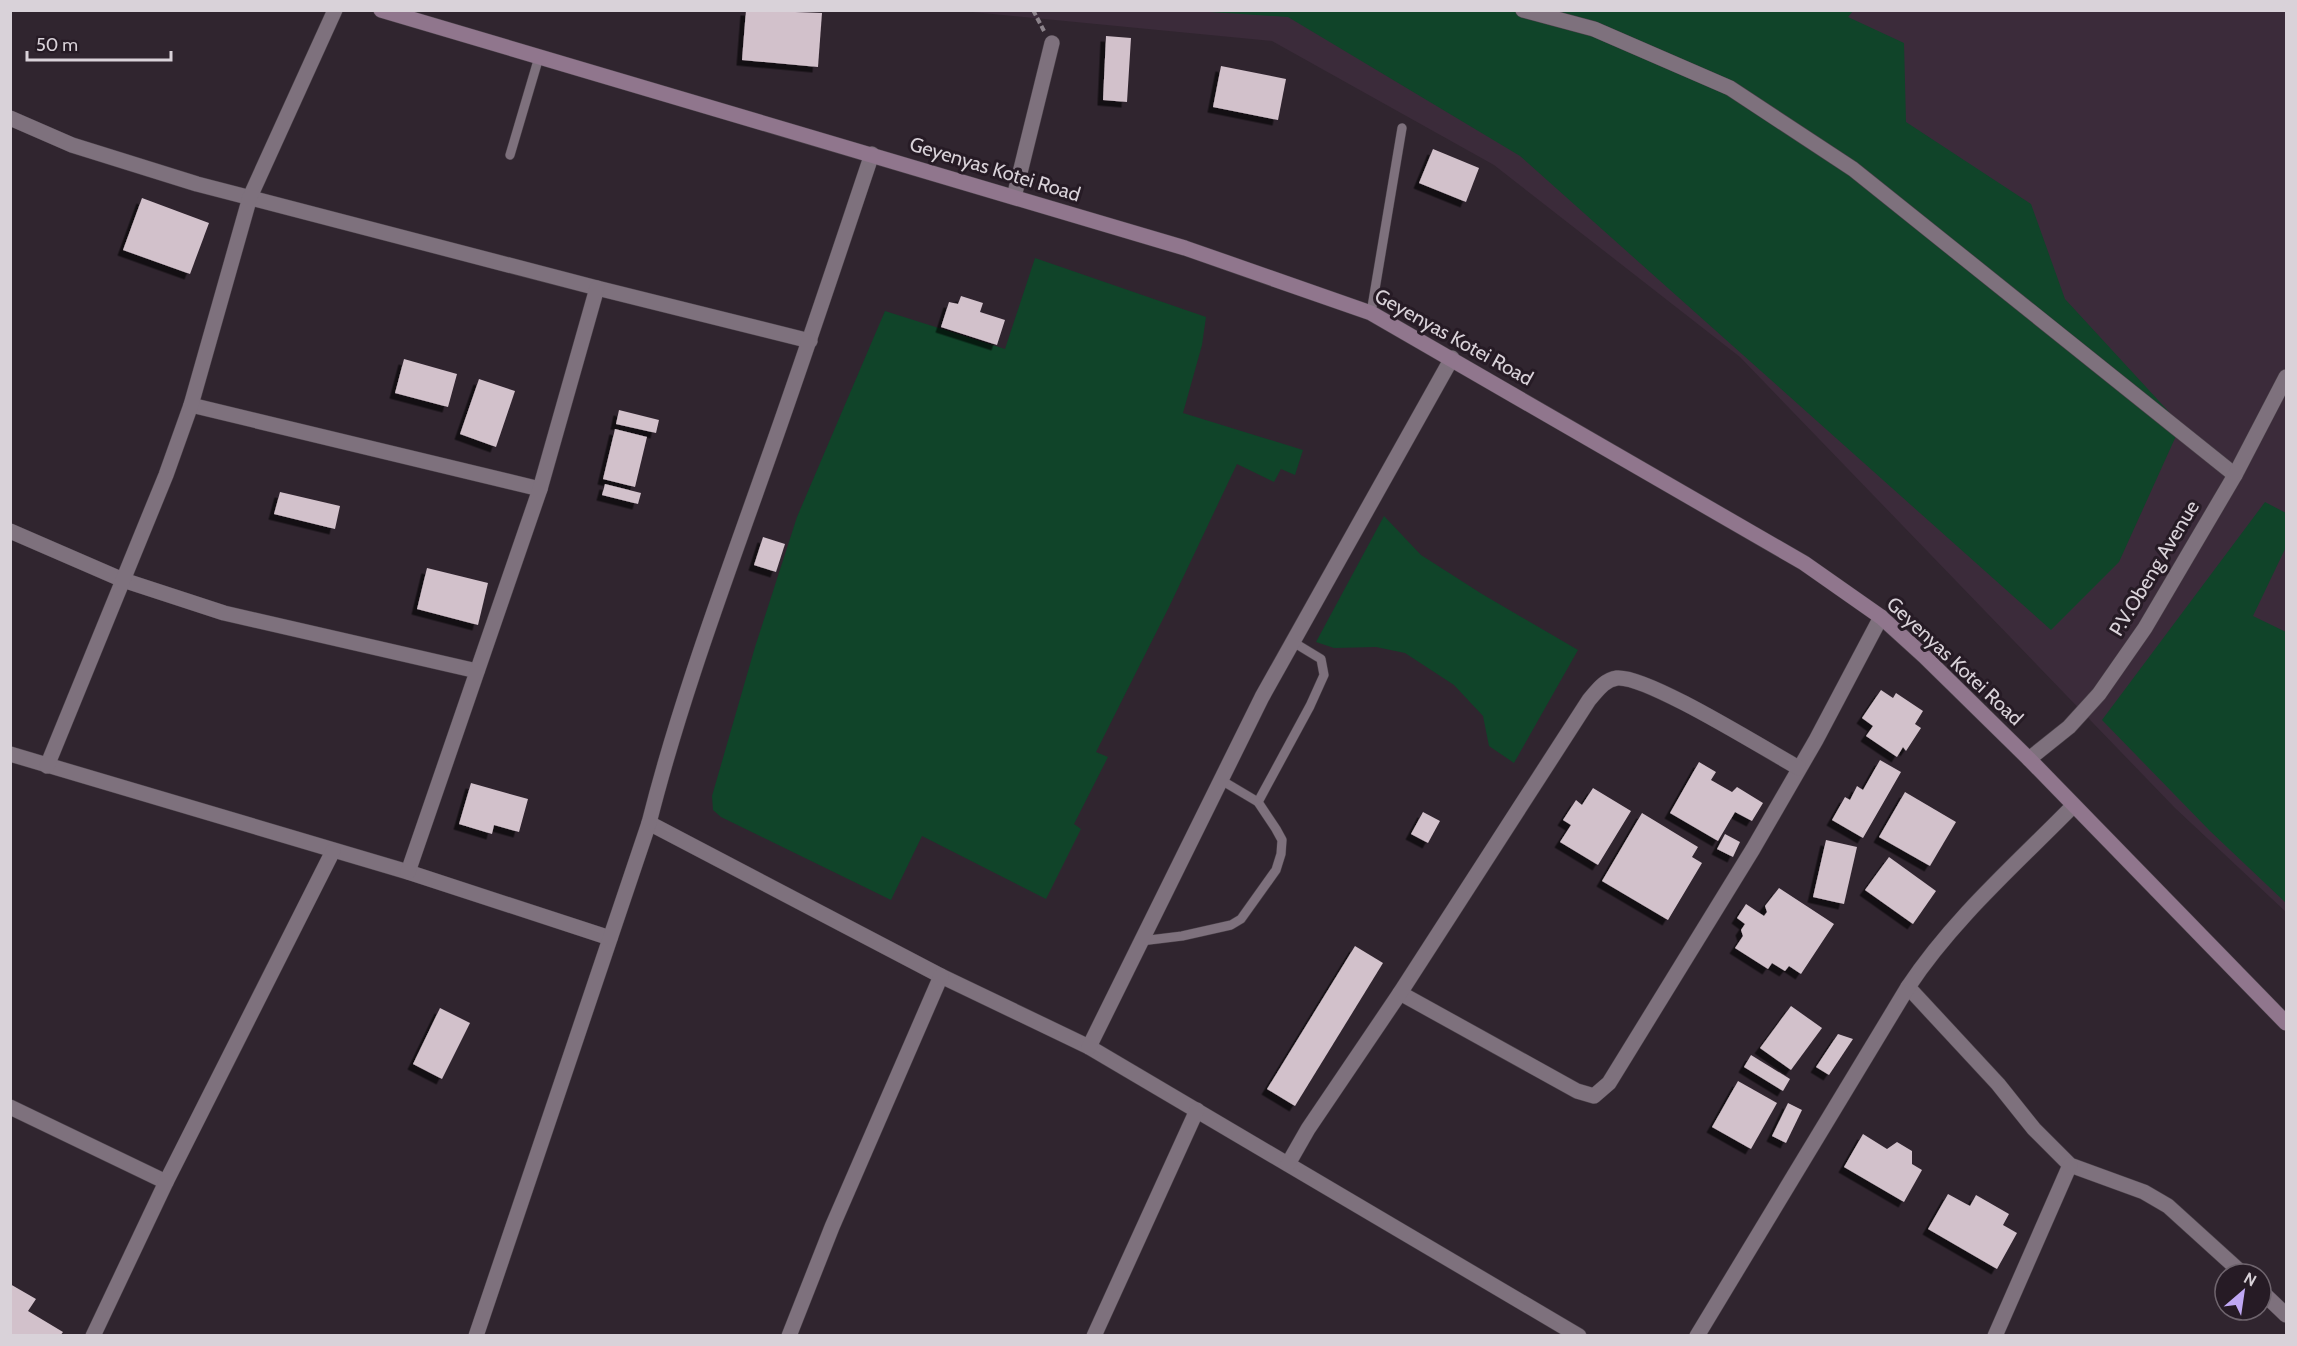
<svg xmlns="http://www.w3.org/2000/svg" width="2297" height="1346" font-family="Cabin,sans-serif">
<style>
.built{fill:#3b2b3a}
.green{fill:#104429}
.building{fill:#d2c1cb;filter:url(#shadow)}
.lines{fill:none;stroke-linecap:round;stroke-linejoin:round}
.lane-casing{stroke:#4a4149;stroke-width:10}
.street-casing{stroke:#4a4149;stroke-width:16}
.secondary-casing{stroke:#4a4149;stroke-width:16}
.path{stroke:#8c838b;stroke-width:4;stroke-dasharray:6 3;stroke-linecap:butt}
.lane{stroke:#7e717d;stroke-width:9}
.street{stroke:#7e717d;stroke-width:15}
.secondary{stroke:#90768d;stroke-width:15}
.labels{text-anchor:middle;stroke-width:6;stroke-linejoin:round;paint-order:stroke}
.street-label{font-size:20px;fill:#d9d2d9;stroke:#261b25}
</style>
<defs>
<filter id="shadow"><feDropShadow dx="-5.5" dy="5.5" stdDeviation="0" flood-color="#0009"/></filter>
</defs>
<rect width="100%" height="100%" fill="#30252f"/>
<polygon class="built" points="962,11 2286,11 2286,912 2175,808 1740,357 1494,165 1272,41"/>
<g class="green">
<polygon points="1195,11 1853,11 1848,17 1904,43 1906,122 2031,204 2065,299 2181,425 2119,562 2051,630 1520,156 1288,17"/>
<polygon points="1035,258 1206,317 1202,345 1183,413 1303,450 1295,475 1281,469 1274,482 1237,464 1169,607 1096,752 1108,757 1074,824 1081,829 1046,899 922,836 891,900 721,817 713,810 712,796 755,647 797,517 885,311 1005,349"/>
<polygon points="2265,502 2286,513 2286,547 2253,616 2286,632 2286,903 2210,831 2102,720"/>
<polygon points="1384,516 1421,555 1482,594 1578,650 1514,763 1489,746 1483,716 1454,685 1405,653 1376,647 1334,648 1316,642"/>
</g>
<g class="building">
<polygon points="746,10 822,13 818,67 742,60"/>
<polygon points="1106,36 1131,38 1127,102 1103,100"/>
<polygon points="1221,66 1286,79 1278,120 1213,107"/>
<polygon points="1433,149 1479,168 1466,202 1419,183"/>
<polygon points="142,198 209,223 190,274 123,250"/>
<polygon points="961,296 983,303 980,312 1005,320 997,345 941,327 949,302 958,304"/>
<polygon points="404,359 457,374 448,407 395,393"/>
<polygon points="479,379 515,391 496,447 460,434"/>
<polygon points="619,410 659,420 656,433 616,424"/>
<polygon points="615,429 647,437 635,487 603,479"/>
<polygon points="605,484 641,493 638,504 602,495"/>
<polygon points="280,492 340,506 335,529 274,514"/>
<polygon points="763,537 785,544 776,572 754,565"/>
<polygon points="427,568 488,583 478,625 417,609"/>
<polygon points="1881,690 1893,698 1896,693 1923,711 1915,724 1921,728 1906,751 1903,747 1897,757 1866,736 1873,726 1862,718"/>
<polygon points="1880,760 1901,772 1863,838 1832,820 1845,797 1850,800 1857,786 1863,790"/>
<polygon points="1699,762 1716,772 1711,780 1732,792 1737,787 1763,803 1752,821 1735,812 1718,841 1670,813"/>
<polygon points="471,783 528,799 519,832 494,825 492,834 459,824"/>
<polygon points="1593,788 1631,811 1598,865 1560,842 1571,825 1563,820 1576,800 1582,805"/>
<polygon points="1905,792 1956,822 1930,866 1879,837"/>
<polygon points="1423,812 1440,821 1428,843 1411,834"/>
<polygon points="1642,813 1698,847 1692,857 1702,863 1668,920 1602,881"/>
<polygon points="1725,834 1740,842 1733,857 1717,849"/>
<polygon points="1826,840 1857,847 1844,904 1813,897"/>
<polygon points="1889,857 1936,891 1913,924 1865,890"/>
<polygon points="1779,888 1834,924 1801,974 1789,966 1785,971 1772,963 1768,969 1735,948 1743,936 1741,930 1745,924 1737,918 1746,904 1764,916 1767,912 1765,906"/>
<polygon points="1355,946 1383,963 1295,1106 1267,1089"/>
<polygon points="1791,1006 1822,1028 1791,1070 1760,1048"/>
<polygon points="440,1008 470,1023 442,1079 413,1064"/>
<polygon points="1838,1034 1853,1039 1829,1075 1816,1067"/>
<polygon points="1751,1055 1790,1079 1783,1091 1744,1067"/>
<polygon points="1738,1081 1777,1103 1751,1149 1712,1127"/>
<polygon points="1788,1103 1802,1110 1786,1143 1772,1136"/>
<polygon points="1863,1134 1887,1149 1897,1142 1912,1151 1912,1164 1922,1170 1904,1202 1844,1167"/>
<polygon points="1948,1194 1970,1206 1976,1195 2009,1214 2003,1225 2017,1233 1997,1269 1928,1229"/>
<polygon points="10,1284 36,1299 28,1311 63,1332 60,1336 10,1336"/>
</g>
<g class="lines">
<defs>
<g id="lane">
<polyline points="510,155 539,57"/>
<polyline points="1371,313 1402,128"/>
<polyline points="1258,802 1310,706 1324,675 1321,659 1293,642"/>
<polyline points="1141,941 1182,936 1231,925 1241,919 1276,870 1281,854 1282,840 1276,829 1258,802 1221,780"/>
</g>
<g id="street">
<polyline points="1523,10 1594,29 1730,88 1853,169 2235,475"/>
<polyline points="10,118 72,145 197,184 597,288 810,341"/>
<polyline points="1014,197 1052,43"/>
<polyline points="191,405 540,489"/>
<polyline points="10,531 123,580 224,613 477,671"/>
<polyline points="10,754 408,872 610,938"/>
<polyline points="2029,759 2069,727 2099,694 2145,628 2235,475 2286,377"/>
<polyline points="47,766 166,475 191,405 250,197 335,10"/>
<polyline points="649,823 941,976 1089,1047 1579,1336"/>
<polyline points="408,872 540,489 597,288"/>
<polyline points="1908,987 1998,1084 2034,1129 2070,1165 2144,1192 2168,1206 2243,1274"/>
<polyline points="1400,993 1577,1091 1594,1096 1609,1083 1753,849 1816,740 1881,617"/>
<polyline points="1089,1047 1262,697 1452,358"/>
<polyline points="10,1107 166,1182"/>
<path d="M1288 1164 1308 1129 1400 993 1589 700C1597 691 1604 680 1617 678 1647 675 1766 750 1799 768"/>
<polyline points="2261,1291 2286,1315"/>
<polyline points="93,1336 166,1182 333,851"/>
<path d="M476 1336 649 823C679 704 722 589 763 473 801 367 836 261 872 154"/>
<polyline points="789,1336 832,1227 941,976"/>
<polyline points="1094,1336 1197,1110"/>
<path d="M1697 1336 1908 987C1953 919 2016 864 2073 806"/>
<polyline points="1995,1336 2070,1165"/>
</g>
<polyline id="secondary" points="381,10 1185,248 1371,313 1804,563 1881,617 1924,656 2029,759 2286,1023"/>
</defs>
<use href="#lane" class="lane-casing"/>
<use href="#street" class="street-casing"/>
<use href="#secondary" class="secondary-casing"/>
<polyline class="path" points="1033,10 1044,31"/>
<use href="#lane" class="lane"/>
<use href="#street" class="street"/>
<use href="#secondary" class="secondary"/>
</g>
<g class="labels">
<g class="street-label">
<text transform="translate(995 169) rotate(17)" y="7">Geyenyas Kotei Road</text>
<text transform="translate(1454 337) rotate(29)" y="7">Geyenyas Kotei Road</text>
<text transform="translate(2154 568) rotate(-59)" y="7">P.V.Obeng Avenue</text>
<text transform="translate(1955 661) rotate(43)" y="7">Geyenyas Kotei Road</text>
</g>
</g>
<rect width="2297" height="1346" fill="none" stroke="#d9d2d9" stroke-width="24"/>
<g transform="translate(2243 1292) rotate(29)"><circle r="28" fill="#261b25" stroke="#6e646d" stroke-width="1.5"/>
<path d="M0-4.5L10 22L0 15L-10 22Z" fill="#c0a8f4"/>
<text y="-9" font-size="16" font-weight="bold" text-anchor="middle" fill="#d9d2d9">N</text>
</g>
<path d="M27 51v9h144v-9" fill="none" stroke="#d9d2d9" stroke-width="3"/>
<text x="36" y="51" font-size="18" fill="#d9d2d9" stroke="#261b25" stroke-width="4.5" paint-order="stroke">50 m</text>
</svg>
